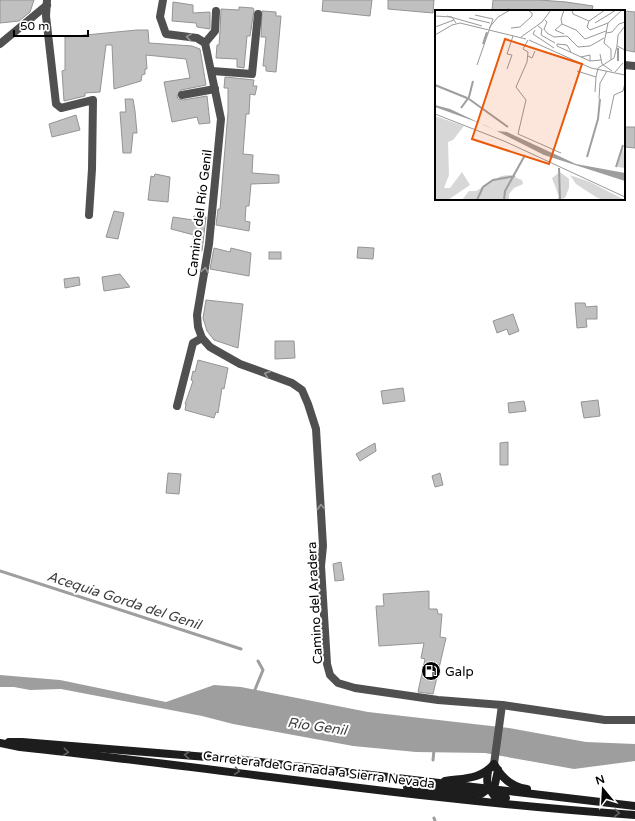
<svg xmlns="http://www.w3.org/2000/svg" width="635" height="821" font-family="'Varela Round',sans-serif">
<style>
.water{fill:#9e9e9e}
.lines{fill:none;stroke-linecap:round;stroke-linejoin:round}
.stream{stroke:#9e9e9e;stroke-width:3}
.building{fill:#c0c0c0;stroke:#949494}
.minor{stroke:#505050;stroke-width:8}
.tertiary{stroke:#505050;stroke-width:8}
.secondary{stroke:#1d1d1d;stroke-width:8}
.oneway{stroke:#969696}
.oneway2{stroke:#616161}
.labels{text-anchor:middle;stroke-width:4;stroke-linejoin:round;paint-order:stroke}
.street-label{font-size:13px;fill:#000;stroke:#fff}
.poi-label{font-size:13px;fill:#000;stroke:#fff;text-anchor:start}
.water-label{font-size:14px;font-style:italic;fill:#3f3f3f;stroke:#fff}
.inset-river{fill:none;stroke:#9e9e9e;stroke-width:2}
.inset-road{fill:none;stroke:#999;stroke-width:1}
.view{fill:#e8590c;fill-opacity:0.15;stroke:#e8590c;stroke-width:2}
.inset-edge{fill:none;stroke:#000;stroke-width:2}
</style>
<rect width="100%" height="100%" fill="#fff"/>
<polygon class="water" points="0,675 60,680 166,702 214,685 241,687 368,712 509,728 586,742 635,744 635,761 574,769 485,753 416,752 353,746 233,724 202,716 61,689 30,690 14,687 0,687"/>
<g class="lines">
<g class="stream">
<polyline points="0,571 241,649"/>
<polyline points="254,692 263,670 258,661"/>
<polyline points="433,760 434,750"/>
<polyline points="434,818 435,821"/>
</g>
</g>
<g class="building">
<polygon points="0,0 34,0 30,12 19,21 0,23"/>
<polygon points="323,0 372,0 370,16 322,11"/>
<polygon points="388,0 434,0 433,13 388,9"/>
<polygon points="493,0 540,0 566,2 593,6 592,11 526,11 507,9 506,11 492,11"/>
<polygon points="173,2 193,5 193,13 210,12 210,29 197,27 196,23 172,21"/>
<polygon points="239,7 253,8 254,10 250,36 247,36 244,68 237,67 237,59 216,58 217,45 219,45 220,31 221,9 239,10"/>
<polygon points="262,11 276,12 276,16 281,16 276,72 266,71 266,66 263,66 266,37 261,37"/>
<polygon points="624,11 635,12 635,52 624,50"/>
<polygon points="137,30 148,30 149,43 192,46 200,49 206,85 181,90 177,96 178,99 183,100 207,96 210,123 199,124 197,117 172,122 164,82 190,78 186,59 146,55 147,69 145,69 145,74 142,75 141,81 114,89 112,45 106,45 100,92 85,93 85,96 64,101 62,71 65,70 65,37"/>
<polygon points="225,77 254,80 253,86 257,86 255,95 250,94 249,114 246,114 243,154 253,155 252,173 279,175 279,183 251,184 249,206 246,206 245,221 250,222 249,231 216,225 218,209 220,209 228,112 228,88 224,88"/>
<polygon points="125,99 133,99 135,111 137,133 133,133 131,153 123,153 120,112 126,112"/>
<polygon points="76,115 80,130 52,137 49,124"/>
<polygon points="625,127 635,127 635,148 625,147"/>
<polygon points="155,174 170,177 168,202 148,200 151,176 154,177"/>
<polygon points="114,211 124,213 118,239 106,237"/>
<polygon points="194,216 206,217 202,251 191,249 194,235 171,229 173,217 193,220"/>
<polygon points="358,247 374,248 373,259 357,258"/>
<polygon points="214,248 230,252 231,248 251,253 249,276 210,269"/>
<rect x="269" y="252" width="12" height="7"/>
<polygon points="120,274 130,287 104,291 102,277"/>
<polygon points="79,277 80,285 65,288 64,279"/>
<polygon points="206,300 243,304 238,348 214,340 207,331 203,318"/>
<polygon points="575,303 585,303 586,307 597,306 597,319 586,319 587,327 577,328"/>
<polygon points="513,314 519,331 509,335 507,329 497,333 493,321"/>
<polygon points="275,341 294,341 295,358 275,359"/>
<polygon points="198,360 228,368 224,389 222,388 218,413 216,412 214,418 185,410 186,404 185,404 193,381 191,380 193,371 195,372"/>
<polygon points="403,388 405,401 383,404 381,391"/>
<polygon points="598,400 600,416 584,418 581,402"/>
<polygon points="524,401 526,411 509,413 508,403"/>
<polygon points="508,442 508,465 500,465 500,443"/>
<polygon points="375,443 376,451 360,461 356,454"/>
<polygon points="168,473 181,474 179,494 166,493"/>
<polygon points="440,473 443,485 435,487 432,476"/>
<polygon points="341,562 344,580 335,581 333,564"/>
<polygon points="429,591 429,609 437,609 438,614 442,614 440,637 446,638 433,694 418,692 425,659 421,658 424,643 379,646 376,606 384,606 383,594"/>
</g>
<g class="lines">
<g class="minor">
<polyline points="47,0 46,16 56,104 61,108 93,100 92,169 89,215"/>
<polyline points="205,43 215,31 216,11"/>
<polyline points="0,44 47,5"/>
<polyline points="624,65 635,66"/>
<polyline points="212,71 252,74 258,14"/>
<polyline points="182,95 215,89"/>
<polyline points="177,406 193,343 202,338"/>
<polyline points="502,705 605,720 635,720"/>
</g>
<polyline class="tertiary" points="163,0 160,17 166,34 197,38 205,43 221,119 209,244 197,315 198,327 202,338 210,347 240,364 292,383 302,390 308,404 316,429 323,546 321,566 327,664 330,675 338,683 355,688 438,700 502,705 494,764"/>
<g class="secondary">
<polyline points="9,742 22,742 244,760 635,806"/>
<path d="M0 743 20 747C225 769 429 801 635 815"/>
<path d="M488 771C486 784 487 786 495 797L506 798"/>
<path d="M445 781C464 778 480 780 494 764 501 777 511 787 527 789"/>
<polyline points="407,787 481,794 495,784 498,770"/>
</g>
</g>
<defs><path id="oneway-chevron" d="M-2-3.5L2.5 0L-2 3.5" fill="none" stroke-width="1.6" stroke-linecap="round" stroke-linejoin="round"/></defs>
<g class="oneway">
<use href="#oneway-chevron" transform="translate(189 37) rotate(-172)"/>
<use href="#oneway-chevron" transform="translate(205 270) rotate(-80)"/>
<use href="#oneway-chevron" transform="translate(267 374) rotate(-160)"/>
<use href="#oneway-chevron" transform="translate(321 507) rotate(-94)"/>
</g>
<g class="oneway2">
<use href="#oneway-chevron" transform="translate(66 752) rotate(6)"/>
<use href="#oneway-chevron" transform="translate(187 755) rotate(-175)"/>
<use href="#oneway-chevron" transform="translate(237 771) rotate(7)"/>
<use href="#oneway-chevron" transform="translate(617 813) rotate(4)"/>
</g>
<defs>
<symbol id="fuel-disc" viewBox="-11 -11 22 22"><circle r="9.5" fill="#000" stroke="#fff"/><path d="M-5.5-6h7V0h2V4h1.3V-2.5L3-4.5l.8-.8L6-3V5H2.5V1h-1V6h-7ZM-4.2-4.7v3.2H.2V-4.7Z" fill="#fff"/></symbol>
</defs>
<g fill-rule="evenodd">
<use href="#fuel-disc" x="420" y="660" width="22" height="22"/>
</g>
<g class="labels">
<g class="street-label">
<text transform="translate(199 213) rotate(-83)" y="5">Camino del Río Genil</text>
<text transform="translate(314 603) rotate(-93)" y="5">Camino del Aradera</text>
<text transform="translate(319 769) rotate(7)" y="5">Carretera de Granada a Sierra Nevada</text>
</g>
<g class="poi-label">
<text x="445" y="676">Galp</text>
</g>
<g class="water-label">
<text transform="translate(124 600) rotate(18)" y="5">Acequia Gorda del Genil</text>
<text transform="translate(317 726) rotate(8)" y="5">Río Genil</text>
</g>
</g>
<g transform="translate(435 10)">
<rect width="190" height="190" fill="#fff"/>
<path d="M0 106 29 116 18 130 13 132 14 165 9 178H15L27 162 35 175 13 190H0ZM125 162 134 169V178L130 188 121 190 124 187 117 168ZM74 165 87 170 88 174 79 178 74 184V190H27L34 181H41L66 166ZM135 165 155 172 190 190H168L161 187 141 174Z" fill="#d7d7d7"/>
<path d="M188 135 190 158 182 157 187 138Z" fill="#d7d7d7"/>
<path d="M0 95 15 99 62 121 72 122 141 154 190 163V171L109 145 50 115 0 97Z" fill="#9e9e9e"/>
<path class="inset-river" d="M48 34 52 22M183 51V38M0 75 32 88M34 89 73 117M26 98 34 87 38 71M152 147 163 109 165 89M181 157 188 135M124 158 125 190M42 190 48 177 58 170 80 166M69 190 70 181 90 145"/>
<path class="inset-road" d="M129 0 126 9 127 14 141 20 150 29 171 21M137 0 138 4 154 11 170 0M40 5 58 9 42 55M0 6 17 7 21 13M12 6 47 16M34 8 55 13M110 10 112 12 109 19 112 23 119 27 132 26 143 37 155 36 169 28M154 11 152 17 155 20 173 13 187 0M160 13 181 0M173 13 169 33 176 39V50M127 14 120 20 129 24M103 16 107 19 106 25 120 33M0 17 19 10M54 18 63 7 75 0M76 18 85 17 97 6V3L93 0M100 20 98 24 119 38M171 23 177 22 184 14 190 12M0 25 17 15 25 13 91 29M86 27 107 12 116 0M93 30 88 39 93 42 92 52 81 77 91 90 83 124 126 143M94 30 156 58 190 65M182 36 183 25 190 16M136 42 132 35 122 34V36L146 47 155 51 166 50M165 44 167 54 177 61M93 46 97 48 100 41M146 47 155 45V51M72 59 77 45 72 44 78 26M142 61 161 67 163 58 179 48 182 36 190 40M180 62 188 53M160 82 161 67M164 89 165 73 172 61M0 104 69 131 190 187M174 109 179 85 188 81 190 73"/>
<path class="view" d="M70 29 147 54 114 154 37 129Z"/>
<rect width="190" height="190" class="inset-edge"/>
</g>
<g transform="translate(603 789) rotate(342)" stroke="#ffffff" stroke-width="3" paint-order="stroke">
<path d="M0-3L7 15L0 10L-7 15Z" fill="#000000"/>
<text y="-6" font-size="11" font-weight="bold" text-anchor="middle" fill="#000000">N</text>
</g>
<path d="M14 30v6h74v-6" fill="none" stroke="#000000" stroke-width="2"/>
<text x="20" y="30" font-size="12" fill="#000000" stroke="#ffffff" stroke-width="3" paint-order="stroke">50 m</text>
</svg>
